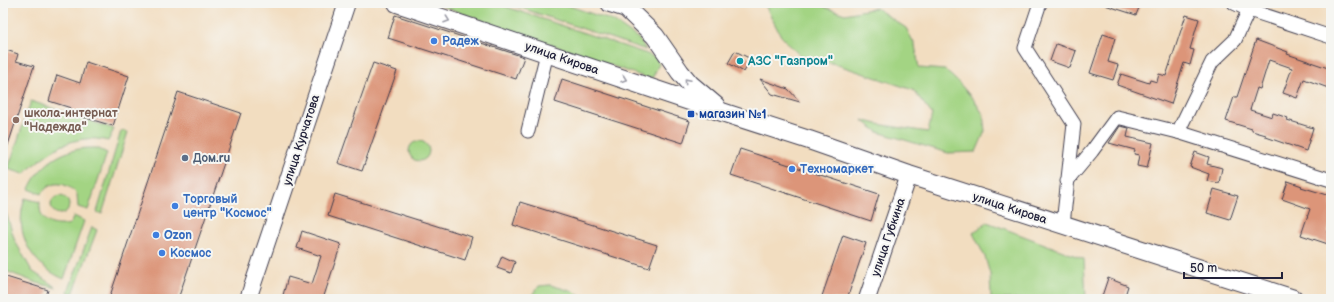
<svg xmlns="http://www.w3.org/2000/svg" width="1334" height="302" font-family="'Balsamiq Sans',sans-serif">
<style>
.green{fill:#a3d483;stroke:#627b5f}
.building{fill:#dc9579}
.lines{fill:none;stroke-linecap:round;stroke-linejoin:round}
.minor-casing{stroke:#413e4f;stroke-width:15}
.tertiary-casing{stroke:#413e4f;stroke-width:18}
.secondary-casing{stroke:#413e4f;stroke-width:20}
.minor{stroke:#fff;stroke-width:13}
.tertiary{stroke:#fff;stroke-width:16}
.secondary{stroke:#fff;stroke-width:18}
.oneway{stroke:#9c9ca7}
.shop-dot{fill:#3f7fe0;stroke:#f6f6f2;stroke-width:1.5}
.culture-dot{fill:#0f9aa8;stroke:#f6f6f2;stroke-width:1.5}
.transit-dot{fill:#1a4fb4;stroke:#f6f6f2;stroke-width:1.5}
.education-dot{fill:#8d6e63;stroke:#f6f6f2;stroke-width:1.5}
.service-dot{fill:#5c6f8a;stroke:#f6f6f2;stroke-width:1.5}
.labels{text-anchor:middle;stroke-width:4;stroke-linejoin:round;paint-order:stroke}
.shop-label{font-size:12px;font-weight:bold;fill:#366cbe;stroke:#f6f6f2;text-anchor:start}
.street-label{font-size:12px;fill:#22223b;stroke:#f6f6f2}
.culture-label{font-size:12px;font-weight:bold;fill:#0d838f;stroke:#f6f6f2;text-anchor:start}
.education-label{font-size:12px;font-weight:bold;fill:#785e54;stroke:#f6f6f2;text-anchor:start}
.transit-label{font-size:12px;font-weight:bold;fill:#164399;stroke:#f6f6f2;text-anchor:start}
.service-label{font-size:12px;font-weight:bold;fill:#4e5e75;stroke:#f6f6f2;text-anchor:start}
</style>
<rect width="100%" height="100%" fill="#f6f6f2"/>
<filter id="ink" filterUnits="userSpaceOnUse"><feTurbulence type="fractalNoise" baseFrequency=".025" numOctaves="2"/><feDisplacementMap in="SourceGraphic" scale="8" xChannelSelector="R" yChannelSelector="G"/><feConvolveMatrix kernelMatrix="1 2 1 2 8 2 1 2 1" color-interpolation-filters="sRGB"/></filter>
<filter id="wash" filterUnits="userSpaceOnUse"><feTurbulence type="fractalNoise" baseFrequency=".012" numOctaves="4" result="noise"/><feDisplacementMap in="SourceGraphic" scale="16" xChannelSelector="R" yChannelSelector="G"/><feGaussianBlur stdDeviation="0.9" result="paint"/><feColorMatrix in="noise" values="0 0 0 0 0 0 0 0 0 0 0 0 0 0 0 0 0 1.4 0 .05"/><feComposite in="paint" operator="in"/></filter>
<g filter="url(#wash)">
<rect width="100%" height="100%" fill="#f2ddc0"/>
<g class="green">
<polygon points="433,3 495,3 647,54 656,58 659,64 653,77 647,78"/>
<polygon points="506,3 561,3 613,21 639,39 646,50"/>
<polygon points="764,3 817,3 827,8 845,14 876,8 906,28 915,45 919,68 945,70 959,83 974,100 983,114 985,131 976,152 948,153 878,132 862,120 877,124 928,132 932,114 913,90 832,63 805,61 781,36"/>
<path d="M31 101 114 129 108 141C74 132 48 151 24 174L8 169Z"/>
<polygon points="121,131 128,132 102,214 97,212"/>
<circle cx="419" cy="151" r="10"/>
<path d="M87 148H97L107 153 88 210 78 207 77 194C66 182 52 179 41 194L29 189C39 165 61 150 87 148Z"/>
<circle cx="60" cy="205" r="9"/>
<path d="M25 198 40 202C38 222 53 228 70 224L74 216 84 221 64 279C31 265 13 233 25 198Z"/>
<polygon points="3,212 6,213 15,241 32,271 57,288 37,283 3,270"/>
<polygon points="987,222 1084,259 1086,299 991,299 990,274 985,257 973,233"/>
<polygon points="92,227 97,230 73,294 68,292"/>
<polygon points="550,285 575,292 583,299 531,299 534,292 539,286"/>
</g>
<g id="blocks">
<g class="building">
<polygon points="1106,3 1141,3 1136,15 1105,5"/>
<polygon points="395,15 524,57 516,79 388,38"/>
<polygon points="1186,15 1199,19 1190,49 1194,50 1190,65 1184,63 1171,104 1117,85 1121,74 1149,83 1150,80 1157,82 1159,74 1166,76"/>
<polygon points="1103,34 1115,38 1108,62 1118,65 1113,80 1090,73"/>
<polygon points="1256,40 1288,52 1287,54 1331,69 1331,89 1304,79 1297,98 1283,93 1292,68 1269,60 1260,89 1257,88 1250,110 1272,117 1273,113 1288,118 1287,120 1313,128 1306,151 1266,137 1266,135 1252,131 1252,129 1226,121 1234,97 1237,97"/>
<polygon points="1056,44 1076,51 1070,68 1050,61"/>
<polygon points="3,49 18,54 16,61 34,66 5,154 3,154 3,89 6,81 3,80"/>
<polygon points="735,51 751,59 744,72 728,63"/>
<polygon points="86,62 129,76 113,126 70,113 71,108 49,101 57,75 80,83"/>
<polygon points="373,63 397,71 362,171 338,163"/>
<polygon points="562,79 690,121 683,143 555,102"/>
<polygon points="760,79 788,89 800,102 772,94"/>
<polygon points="178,92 241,113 178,299 109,299"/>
<polygon points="1120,126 1129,128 1127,137 1153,143 1147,168 1137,166 1139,155 1134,154 1135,150 1109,143"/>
<polygon points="740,149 879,194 871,221 731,175"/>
<polygon points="1195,152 1209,157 1207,164 1222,168 1219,183 1207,181 1209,174 1190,167"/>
<polygon points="1288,181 1302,186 1301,187 1331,196 1331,221 1328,232 1331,234 1328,244 1301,235 1310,209 1282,199"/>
<polygon points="1214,189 1238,196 1230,220 1207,213"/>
<polygon points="335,194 472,237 465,260 328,216"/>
<polygon points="520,202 657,245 649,268 513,225"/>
<polygon points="302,231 341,244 323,299 294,299 283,295 288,277 312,284 321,256 297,248"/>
<polygon points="843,235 866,243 847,299 821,299"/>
<polygon points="502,256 515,262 511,273 497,268"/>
<polygon points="3,276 48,290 45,299 3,299"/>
<polygon points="1108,278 1128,286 1124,299 1101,299"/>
</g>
</g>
</g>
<g filter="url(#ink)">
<use href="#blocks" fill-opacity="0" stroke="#413e4f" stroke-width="1"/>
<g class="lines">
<defs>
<g id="minor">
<polyline points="1040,3 1025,48 1074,124 1063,224"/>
<polyline points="1234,3 1249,10 1331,37"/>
<polyline points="528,131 547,53"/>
<polyline points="1178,132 1331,180"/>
<polyline points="1067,181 1092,151 1117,117 1178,132 1212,62 1235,40 1252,3"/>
</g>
<g id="tertiary">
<polyline points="248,299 347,3"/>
<polyline points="867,299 909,175"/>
</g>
<g id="secondary">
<polyline points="397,3 728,114 809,140 909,175 1294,299"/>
<polyline points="610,3 626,8 655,36 680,72 690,84 716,106"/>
</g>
</defs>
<use href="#minor" class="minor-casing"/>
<use href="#tertiary" class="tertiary-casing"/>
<use href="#secondary" class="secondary-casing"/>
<use href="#minor" class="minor"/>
<use href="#tertiary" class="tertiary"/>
<use href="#secondary" class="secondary"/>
</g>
<defs><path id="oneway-chevron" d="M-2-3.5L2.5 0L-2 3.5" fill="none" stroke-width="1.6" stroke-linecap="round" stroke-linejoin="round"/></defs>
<g class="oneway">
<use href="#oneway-chevron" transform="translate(447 20) rotate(19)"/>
<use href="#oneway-chevron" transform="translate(624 79) rotate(19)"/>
<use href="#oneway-chevron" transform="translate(687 81) rotate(-131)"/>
</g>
</g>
<g class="shop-dot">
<circle cx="434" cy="41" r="4"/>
<circle cx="792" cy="169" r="4"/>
<circle cx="175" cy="206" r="4"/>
<circle cx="156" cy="235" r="4"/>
<circle cx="162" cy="253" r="4"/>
</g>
<circle class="culture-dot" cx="740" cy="61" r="4"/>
<rect class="transit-dot" x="687" y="110" width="8" height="8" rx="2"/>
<circle class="education-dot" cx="16" cy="120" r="4"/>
<circle class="service-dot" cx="185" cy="158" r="4"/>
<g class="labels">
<g class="shop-label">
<text x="442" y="45">Радеж</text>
<text x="800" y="173">Техномаркет</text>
<text x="183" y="203">Торговый<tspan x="183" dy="14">центр "Космос"</tspan></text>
<text x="164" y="239">Ozon</text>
<text x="170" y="257">Космос</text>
</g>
<g class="street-label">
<text transform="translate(562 58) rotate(19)" y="4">улица Кирова</text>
<text transform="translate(301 140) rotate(-72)" y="4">улица Курчатова</text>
<text transform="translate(1010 208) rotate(18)" y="4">улица Кирова</text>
<text transform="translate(888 237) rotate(-71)" y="4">улица Губкина</text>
</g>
<g class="culture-label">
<text x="748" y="65">АЗС "Газпром"</text>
</g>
<g class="education-label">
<text x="24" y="117">школа-интернат<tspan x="24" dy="14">"Надежда"</tspan></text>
</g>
<g class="transit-label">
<text x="699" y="118">магазин №1</text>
</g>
<g class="service-label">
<text x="193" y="162">Дом.ru</text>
</g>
</g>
<rect width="1334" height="302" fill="none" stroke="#f6f6f2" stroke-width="16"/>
<path d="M1184 272v6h98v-6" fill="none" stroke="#22223b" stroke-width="2"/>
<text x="1190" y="272" font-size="12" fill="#22223b" stroke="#f6f6f2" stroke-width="3" paint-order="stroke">50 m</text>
</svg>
